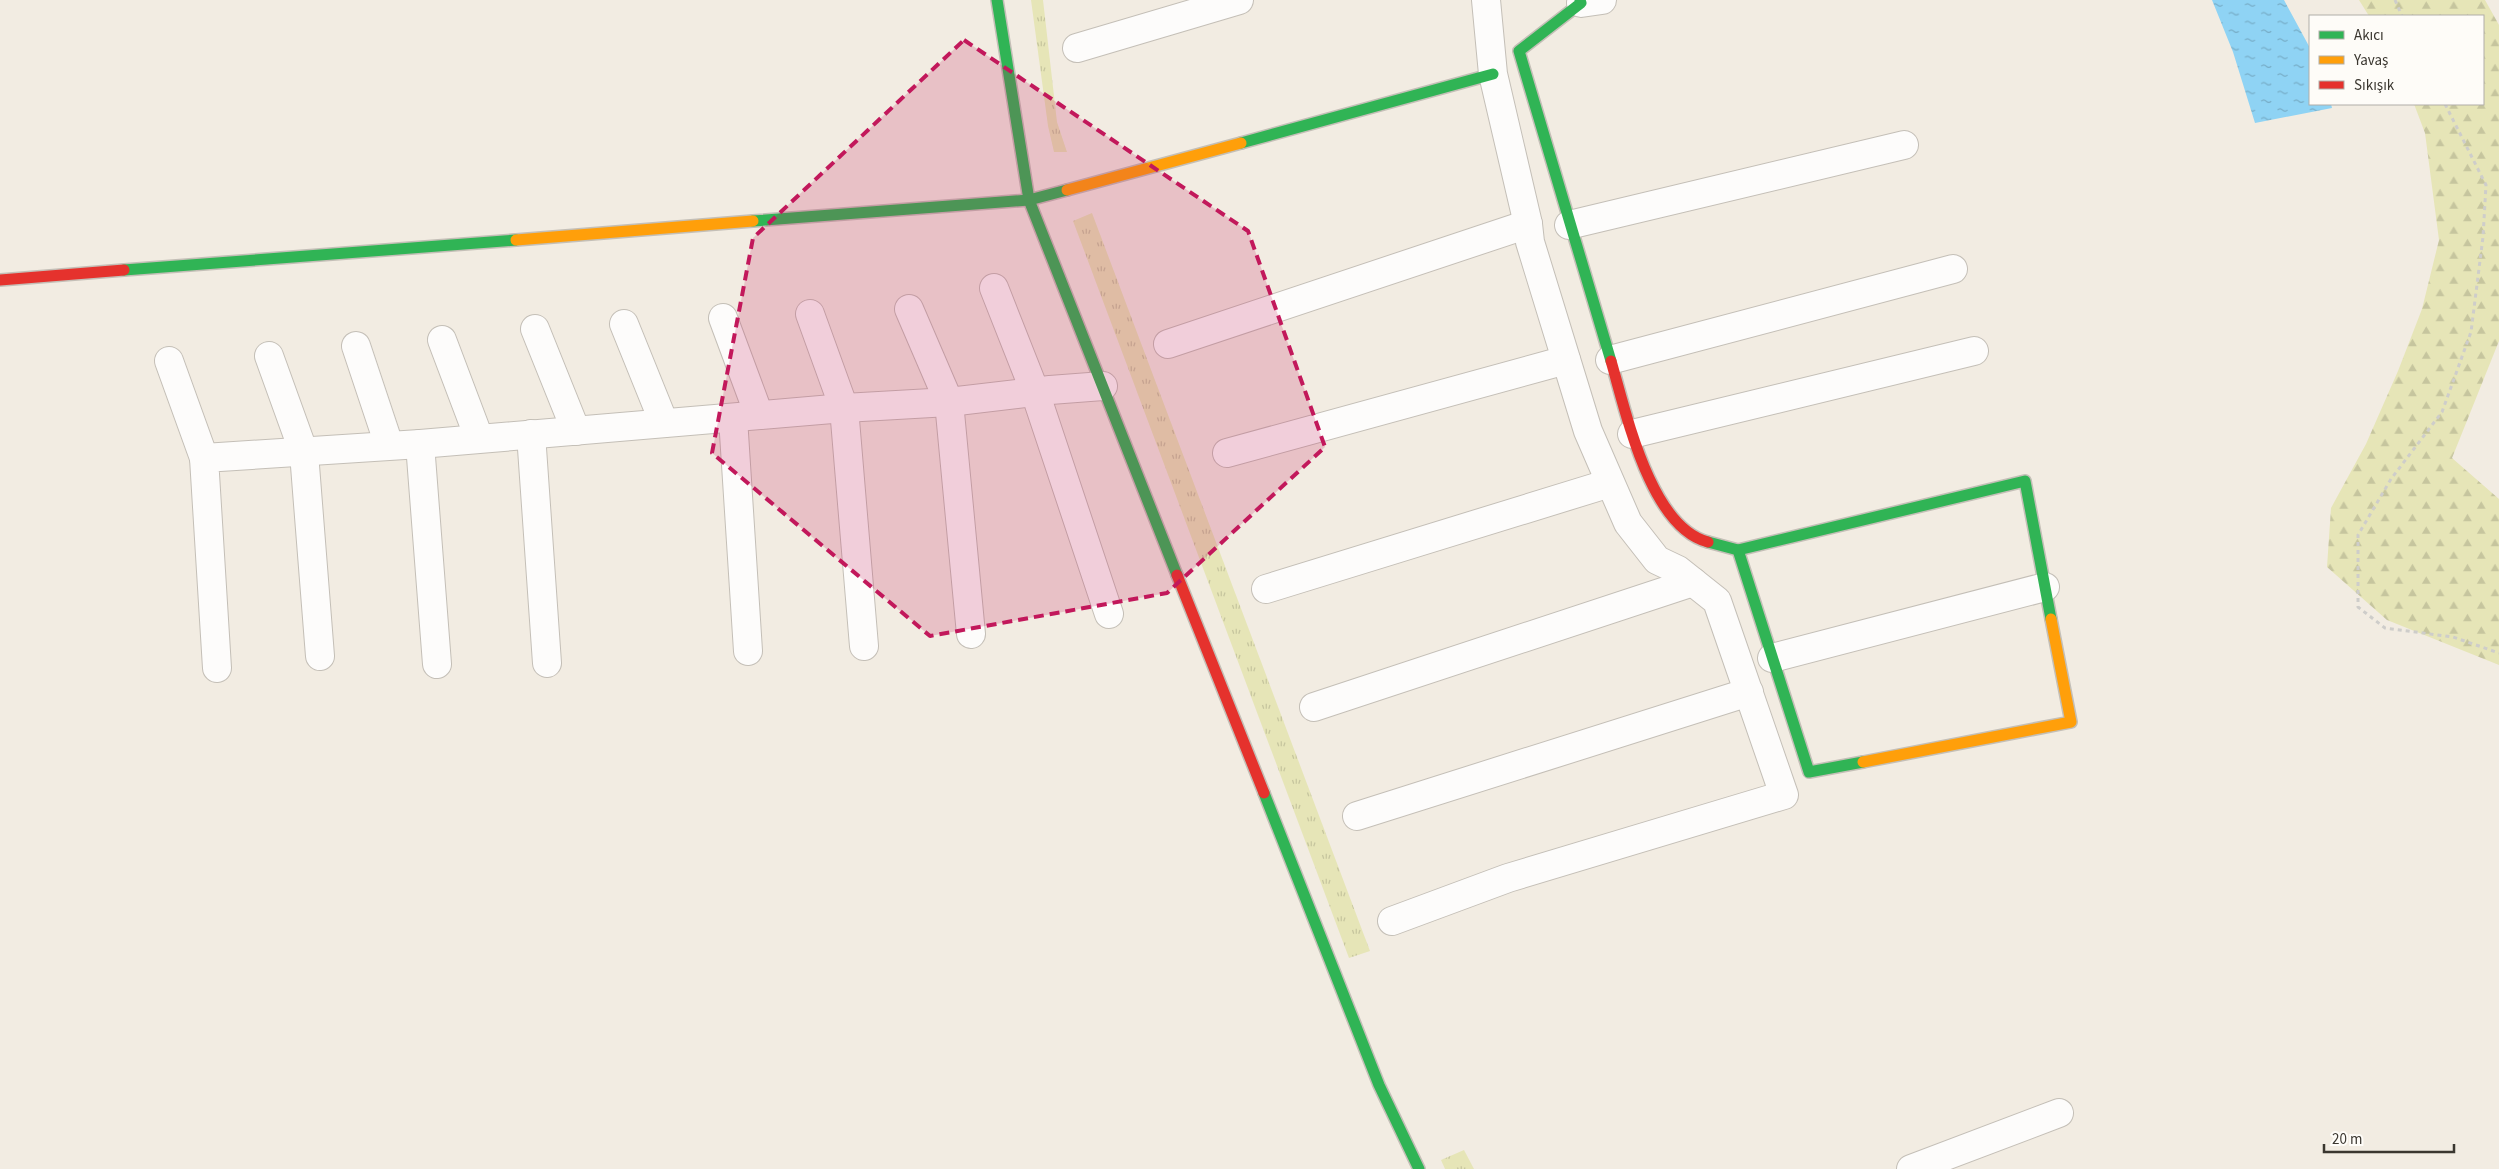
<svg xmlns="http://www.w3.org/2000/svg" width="2499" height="1169" font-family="'Source Sans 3',sans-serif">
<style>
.grass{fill:url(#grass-tufts)}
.forest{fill:url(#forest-firs)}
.water{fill:url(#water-ripples)}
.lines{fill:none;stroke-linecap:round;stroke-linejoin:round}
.street-casing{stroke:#c4bfb7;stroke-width:30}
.fast-casing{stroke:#c4bfb7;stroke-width:14}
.slow-casing{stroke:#c4bfb7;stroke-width:14}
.jam-casing{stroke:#c4bfb7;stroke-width:14}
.path{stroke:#cecdca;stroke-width:3;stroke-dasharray:4 4;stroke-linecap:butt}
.street{stroke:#fdfcfb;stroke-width:28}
.fast{stroke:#30b455;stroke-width:11}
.slow{stroke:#ff9f0a;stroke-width:11}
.jam{stroke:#e5322d;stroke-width:11}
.marked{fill:#c2185b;fill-opacity:0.2;stroke:#c2185b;stroke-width:4;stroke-dasharray:10 6;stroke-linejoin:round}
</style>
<defs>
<pattern id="grass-tufts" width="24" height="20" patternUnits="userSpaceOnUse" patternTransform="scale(1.25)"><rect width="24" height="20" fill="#e6e5b7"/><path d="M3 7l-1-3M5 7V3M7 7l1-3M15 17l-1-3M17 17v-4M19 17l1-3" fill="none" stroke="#c6c59e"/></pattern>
<pattern id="forest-firs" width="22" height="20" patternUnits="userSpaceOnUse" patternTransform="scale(1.25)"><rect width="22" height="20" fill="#e6e5b7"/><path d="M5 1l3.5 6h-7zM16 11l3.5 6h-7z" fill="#c6c59e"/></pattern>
<pattern id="water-ripples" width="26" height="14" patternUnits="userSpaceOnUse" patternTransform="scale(1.25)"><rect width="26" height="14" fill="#8fd3f4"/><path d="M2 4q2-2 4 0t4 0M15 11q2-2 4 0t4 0" fill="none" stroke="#76acc6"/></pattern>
</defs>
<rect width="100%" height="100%" fill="#f2ece2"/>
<g class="grass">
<polygon points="1031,0 1043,0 1057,122 1067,152 1054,152 1048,126"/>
<polygon points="1092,213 1370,951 1349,958 1073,221"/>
<polygon points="1464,1150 1474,1169 1445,1169 1441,1160"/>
</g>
<polygon class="forest" points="2359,0 2485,0 2499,25 2499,341 2452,458 2499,499 2499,665 2387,620 2327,567 2331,508 2366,444 2398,371 2422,309 2439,240 2425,133 2414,104 2483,104 2483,16 2369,16"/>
<polygon class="water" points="2212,0 2284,0 2310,48 2310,104 2331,104 2332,108 2255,123 2233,52"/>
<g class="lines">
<defs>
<g id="street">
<polyline points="1581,3 1602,0"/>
<polyline points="1077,48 1239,0"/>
<polyline points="1569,225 1904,145"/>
<polyline points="994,288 1035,392 1109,614"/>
<polyline points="909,309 949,402 971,634"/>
<polyline points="810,314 844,408 864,646"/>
<polyline points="723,318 759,415"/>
<polyline points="624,324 664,423"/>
<polyline points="535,329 576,431"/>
<polyline points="442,340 479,438"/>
<polyline points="1168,344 1528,224"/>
<polyline points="356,346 389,445"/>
<polyline points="269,356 304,453 320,656"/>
<polyline points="1610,360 1953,269"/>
<polyline points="169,361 204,458"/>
<polyline points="733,418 748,651"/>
<polyline points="531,434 547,663"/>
<polyline points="1632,434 1974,351"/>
<polyline points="420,444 437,664"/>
<polyline points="1227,453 1566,360"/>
<polyline points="1266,589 1610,483"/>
<polyline points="1772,658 2045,587"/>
<polyline points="217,668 204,458 420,444 844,408 949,402 1050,390 1103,386"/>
<polyline points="1314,707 1693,582"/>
<polyline points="1357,816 1749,692"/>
<polyline points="1392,921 1508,878 1784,795 1717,601 1678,570 1657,560 1628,523 1588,431 1530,242 1528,224 1493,74 1486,0"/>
<polyline points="1911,1169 2059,1113"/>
</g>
<g id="fast">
<polyline points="997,0 1029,200 1177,575"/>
<polyline points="1580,0 1581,3 1519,51 1611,361"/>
<polyline points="1241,143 1493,74"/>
<polyline points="753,221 1029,200 1067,190"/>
<polyline points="124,270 516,240"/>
<polyline points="1708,542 1738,550 1809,772 1863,762"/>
<polyline points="1738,550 2025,481 2051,619"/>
<polyline points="1264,793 1379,1085 1419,1169"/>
</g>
<g id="slow">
<polyline points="1067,190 1241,143"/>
<polyline points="516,240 753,221"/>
<polyline points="1863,762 2071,722 2051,619"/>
</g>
<g id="jam">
<polyline points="0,280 124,270"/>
<path d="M1611 361C1626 412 1650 527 1708 542"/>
<polyline points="1177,575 1264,793"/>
</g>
</defs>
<use href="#street" class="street-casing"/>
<use href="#fast" class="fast-casing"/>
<use href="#slow" class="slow-casing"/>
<use href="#jam" class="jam-casing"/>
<g class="path">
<polyline points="2395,0 2402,16"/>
<polyline points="2445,104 2486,185 2483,237 2471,332 2442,412 2391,479 2358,535 2358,607 2385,628 2453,637 2499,653"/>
</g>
<use href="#street" class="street"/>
<use href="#fast" class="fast"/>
<use href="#slow" class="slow"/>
<use href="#jam" class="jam"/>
</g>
<path class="marked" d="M964 40 1248 231 1325 447 1167 593 930 636 712 453 753 238Z"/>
<rect x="2309" y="15" width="175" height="90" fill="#fefcf8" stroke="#b0ada8"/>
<rect x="2319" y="31" width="25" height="8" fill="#30b455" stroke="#b0ada8"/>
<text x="2354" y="40" font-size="15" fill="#3a362f">Akıcı</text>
<rect x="2319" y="56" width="25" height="8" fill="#ff9f0a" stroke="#b0ada8"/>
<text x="2354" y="65" font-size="15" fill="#3a362f">Yavaş</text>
<rect x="2319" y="81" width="25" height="8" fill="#e5322d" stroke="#b0ada8"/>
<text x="2354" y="90" font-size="15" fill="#3a362f">Sıkışık</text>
<path d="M2324 1144v8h130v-8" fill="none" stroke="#3a362f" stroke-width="2.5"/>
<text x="2332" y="1144" font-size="15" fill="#3a362f" stroke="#fefcf8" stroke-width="4" paint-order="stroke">20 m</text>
</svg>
